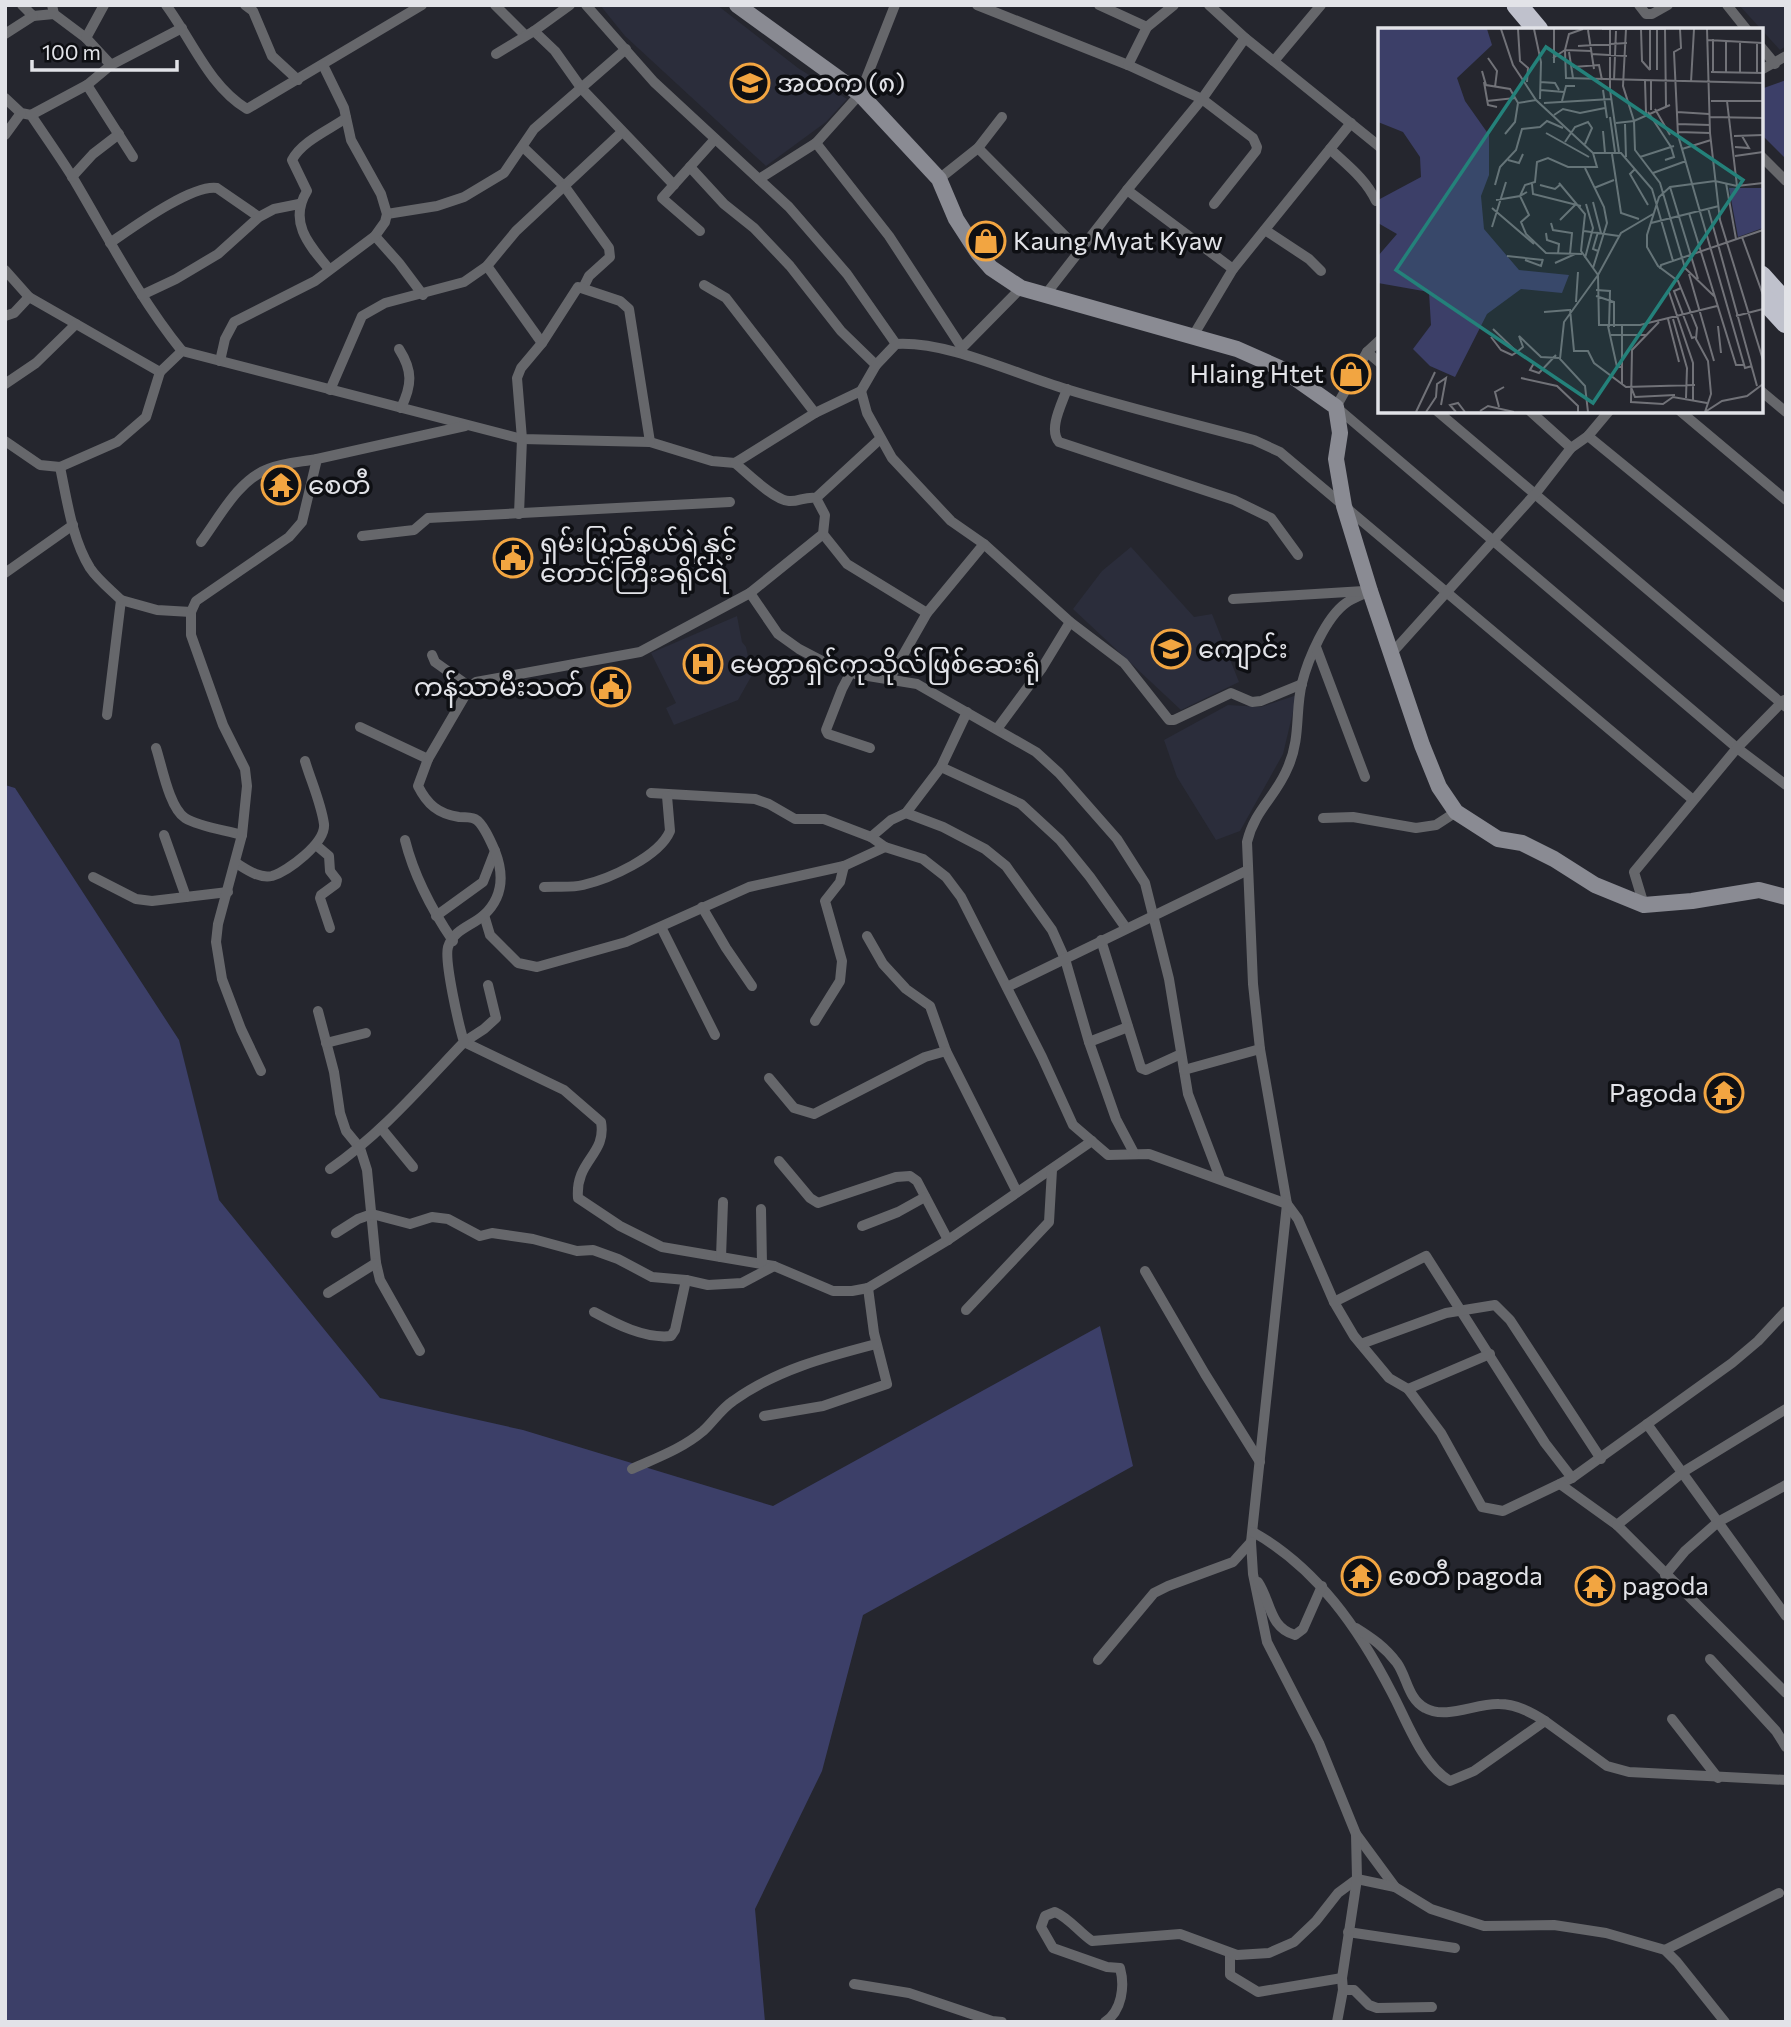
<svg xmlns="http://www.w3.org/2000/svg" width="1791" height="2027" font-family="Commissioner,'Noto Sans Myanmar',sans-serif">
<style>
.built{fill:#2b2d3b}
.green{fill:#3c3f68}
.lines{fill:none;stroke-linecap:round;stroke-linejoin:round}
.street{stroke:#66676b;stroke-width:10}
.secondary{stroke:#8a8b93;stroke-width:16}
.highway{stroke:#bfc1cc;stroke-width:21}
.labels{text-anchor:middle;stroke-width:7;stroke-linejoin:round;paint-order:stroke}
.poi-label{font-size:26px;fill:#e2e3e8;stroke:#0e0f13;text-anchor:start}
.inset-road{fill:none;stroke:#717278;stroke-width:2}
.view{fill:#24817a;fill-opacity:0.15;stroke:#24817a;stroke-width:3.5}
.inset-edge{fill:none;stroke:#e2e3e8;stroke-width:3.5}
</style>
<rect width="100%" height="100%" fill="#25262e"/>
<g class="built">
<polygon points="600,5 717,5 798,68 847,99 826,122 766,166 625,36"/>
<polygon points="1739,5 1786,5 1786,46 1780,50"/>
<polygon points="1131,547 1194,617 1212,614 1239,682 1181,710 1073,609 1102,571"/>
<polygon points="737,616 742,642 746,647 752,675 738,700 674,725 666,708 676,703 651,653"/>
<polygon points="1297,695 1283,754 1259,797 1240,831 1216,840 1177,777 1164,740 1228,705 1261,707"/>
</g>
<g class="green">
<polygon points="1786,80 1786,159 1761,134 1761,89"/>
<polygon points="5,785 15,788 179,1040 219,1200 380,1398 523,1430 773,1506 1100,1326 1133,1466 863,1615 822,1771 755,1909 765,2022 5,2022"/>
</g>
<g class="lines">
<g class="street">
<polyline points="22,5 33,16 54,14"/>
<polyline points="52,5 54,14 86,38 111,65"/>
<path d="M166 5C192 40 209 86 247 109L422 5"/>
<polyline points="245,5 253,11 272,56 298,80"/>
<polyline points="495,5 525,35"/>
<polyline points="586,5 654,82 789,207 847,274 896,344"/>
<polyline points="977,5 1128,65 1202,99 1253,138 1257,147 1256,151 1214,204"/>
<polyline points="1099,5 1147,27"/>
<polyline points="1209,5 1245,38 1380,147"/>
<polyline points="1639,5 1646,14 1652,14 1668,5"/>
<polyline points="1727,5 1747,30"/>
<polyline points="534,31 555,51 582,89 674,185"/>
<polyline points="5,34 33,16"/>
<polyline points="86,38 104,5"/>
<polyline points="1761,47 1775,64"/>
<polyline points="496,54 534,31 570,5"/>
<polyline points="1274,61 1321,5"/>
<polyline points="1128,65 1147,27 1174,5"/>
<polyline points="1761,70 1786,56"/>
<polyline points="87,85 133,157"/>
<path d="M5 98 21 113 31 115C45 136 60 157 73 178 108 237 139 298 182 351"/>
<polyline points="31,115 87,85 111,65 182,28"/>
<polyline points="5,135 21,113"/>
<polyline points="816,143 889,236 962,348"/>
<polyline points="523,147 565,187 609,248 610,257 589,276 583,288"/>
<polyline points="978,148 1081,252"/>
<path d="M1330 149C1347 165 1366 179 1376 201"/>
<polyline points="1761,156 1786,181"/>
<polyline points="690,167 724,204 754,228 790,266 841,331 876,365"/>
<polyline points="72,177 93,154 119,134"/>
<polyline points="759,179 816,143 860,94 895,5"/>
<polyline points="939,179 978,148 1002,117"/>
<polyline points="1127,190 1233,269"/>
<polyline points="387,214 437,206 464,197 504,173 534,129 626,49"/>
<polyline points="1265,230 1309,259 1321,271"/>
<polyline points="700,231 662,198 715,139"/>
<polyline points="375,236 399,263 423,295"/>
<path d="M110 243C132 228 192 184 217 188L259 217"/>
<polyline points="487,266 542,343"/>
<path d="M329 269C309 245 288 222 307 191L292 160C302 141 329 130 346 118"/>
<polyline points="5,270 29,297"/>
<polyline points="704,285 726,298 815,413"/>
<polyline points="1046,294 1127,190 1202,99 1245,38"/>
<polyline points="142,295 176,279 218,254 259,217 274,209 299,204"/>
<path d="M5 316 14 313 29 297 160 372 182 351 522 439 650 442 712 461 735 463 815 413 861 391 876 365 896 344C948 341 1015 374 1066 389 1128 408 1191 423 1254 440L1280 452 1692 799"/>
<polyline points="1193,336 1233,269 1351,123"/>
<polyline points="1380,340 1367,352 1336,407 1737,748 1786,785"/>
<path d="M399 349C413 371 412 385 401 408"/>
<polyline points="959,351 1021,288"/>
<polyline points="1367,352 1380,363"/>
<polyline points="220,361 225,339 234,322 315,281 375,236 385,222 387,214 381,194 351,140 344,108 323,65"/>
<polyline points="5,384 36,363 76,324"/>
<path d="M1067 389C1062 404 1048 429 1059 442L1234 500 1271 518 1298 555"/>
<polyline points="330,390 362,316 385,303 464,282 487,266 516,231 622,132"/>
<polyline points="861,391 867,413 892,458 951,521 984,544 1070,622 1124,663 1169,720 1174,720 1231,693 1252,702 1261,701 1302,684"/>
<polyline points="1761,391 1786,412"/>
<polyline points="1437,411 1786,707"/>
<polyline points="1530,411 1571,448"/>
<polyline points="1680,411 1786,500"/>
<polyline points="1588,436 1786,598"/>
<polyline points="5,441 40,465 60,467 117,442 146,417 160,372"/>
<path d="M60 467C67 500 72 539 90 568 98 580 111 590 121 600L107 715"/>
<polyline points="816,498 880,439"/>
<polyline points="519,514 522,439 517,378 521,368 542,343 578,287 620,301 629,309 650,442"/>
<polyline points="823,534 847,564 927,613"/>
<polyline points="362,536 414,530 428,518 730,502"/>
<path d="M201 542C219 518 238 480 268 469 283 463 301 462 317 459"/>
<polyline points="5,573 73,525"/>
<path d="M1370 591C1362 595 1353 598 1346 603 1326 617 1308 659 1302 683 1295 710 1301 738 1288 767 1276 797 1255 809 1247 842L1253 984 1260 1049 1287 1204 1251 1542 1253 1574 1267 1642 1319 1743 1356 1834 1395 1887 1431 1909 1484 1926 1554 1925 1606 1933 1665 1950 1677 1962 1725 2022"/>
<polyline points="750,593 778,634 799,649 822,661 856,674 917,684 1036,752 1059,773 1117,839 1145,883 1169,979 1188,1094 1220,1178"/>
<polyline points="1233,599 1364,591"/>
<polyline points="121,600 157,610 191,612"/>
<polyline points="1316,647 1365,777"/>
<polyline points="1391,654 1536,493 1571,448 1588,436 1609,411"/>
<polyline points="432,655 435,662 470,687"/>
<polyline points="851,672 842,689 826,730 828,734 870,748"/>
<polyline points="890,678 927,613 984,544"/>
<polyline points="360,727 428,759"/>
<polyline points="997,729 1042,668 1070,622"/>
<path d="M156 748C162 766 169 807 185 818 200 827 225 830 242 835"/>
<polyline points="941,767 1021,804 1060,840 1090,877 1126,928"/>
<polyline points="651,793 755,799 769,804 795,819 824,819 871,837 885,847 923,859 946,877 961,897 1042,1057 1073,1125 1108,1155 1149,1154 1287,1204 1298,1219 1334,1302 1354,1336 1389,1378 1408,1389 1441,1433 1482,1507 1503,1511 1572,1478 1732,1363 1758,1341 1786,1311"/>
<polyline points="906,813 943,827 985,849 1006,866 1052,930 1065,959 1089,1042 1116,1119 1134,1153"/>
<polyline points="1323,818 1353,817 1416,828 1436,825 1456,812"/>
<polyline points="164,835 186,897"/>
<polyline points="871,837 891,820 906,813 941,767 967,712"/>
<path d="M405 840C414 876 432 910 453 941"/>
<polyline points="316,845 329,856 330,871 337,880 336,884 321,895 320,898 330,928"/>
<path d="M236 863C246 869 259 879 272 876 288 871 326 843 324 824 321 803 311 781 305 761"/>
<polyline points="93,877 136,899 152,901 228,892"/>
<path d="M544 887C556 886 571 888 583 885 609 879 659 857 670 831L667 796"/>
<polyline points="1644,905 1634,872 1737,748 1784,700"/>
<polyline points="702,907 726,948 752,986"/>
<polyline points="484,915 490,935 518,963 537,967 626,942 749,887 844,866 885,847"/>
<polyline points="436,916 483,882 495,851"/>
<polyline points="661,927 715,1035"/>
<polyline points="867,936 883,964 906,989 930,1006 946,1051"/>
<polyline points="1101,940 1141,1068 1146,1070 1181,1054"/>
<path d="M488 985 496 1018 484 1029 464 1042 564 1090 601 1122C607 1155 575 1160 578 1198L620 1226 662 1247 774 1266 833 1291H852L868 1288 948 1240 1092 1141"/>
<polyline points="1007,987 1248,870"/>
<polyline points="318,1011 334,1072 340,1113 346,1131 360,1148 367,1170 376,1263 380,1280 420,1351"/>
<polyline points="815,1021 840,981 842,961 825,901 840,882 844,866"/>
<polyline points="1089,1042 1128,1027"/>
<polyline points="326,1043 366,1033"/>
<polyline points="1184,1070 1260,1049"/>
<polyline points="261,1071 241,1029 222,979 216,942 218,924 242,835 247,786 245,769 223,725 191,635 191,612 196,601 289,537 302,522 317,459 465,426"/>
<polyline points="769,1078 794,1108 814,1114 925,1057 946,1051 1017,1192"/>
<polyline points="381,1128 413,1167"/>
<polyline points="779,1161 810,1198 818,1203 896,1177 910,1176 917,1181 948,1240"/>
<path d="M330 1169C381 1134 421 1087 464 1042 459 1026 444 961 448 947 454 929 472 926 484 915 503 897 504 874 495 851 491 842 483 823 475 819 471 817 463 817 459 817 438 814 427 804 418 786L428 759 470 687 476 682 640 652 750 593 823 534 825 515 816 498C806 496 798 502 789 501 774 500 747 473 735 463"/>
<polyline points="761,1209 762,1264"/>
<polyline points="862,1226 898,1212 925,1197"/>
<polyline points="336,1233 358,1219 372,1214 410,1224 432,1217 448,1219 480,1236 492,1233 533,1239 577,1251 593,1250 618,1259 652,1277 686,1280 708,1285 742,1283 774,1266"/>
<polyline points="721,1257 723,1202"/>
<polyline points="1145,1271 1205,1374 1260,1462"/>
<polyline points="328,1293 376,1263"/>
<polyline points="1334,1302 1426,1256 1545,1443 1572,1478"/>
<polyline points="966,1310 1049,1222 1052,1170"/>
<path d="M594 1312C616 1324 645 1339 671 1336L675 1330 686 1280"/>
<polyline points="1361,1344 1446,1313 1495,1305 1510,1320 1601,1459"/>
<polyline points="1408,1389 1490,1354"/>
<polyline points="764,1416 823,1406 887,1384 874,1333 868,1288"/>
<polyline points="1647,1424 1786,1616"/>
<path d="M632 1469C656 1458 682 1449 703 1431 713 1422 721 1409 733 1401 776 1370 826 1357 876 1344"/>
<polyline points="1560,1484 1617,1525 1786,1693"/>
<polyline points="1617,1525 1683,1472 1786,1409"/>
<path d="M1253 1532C1317 1568 1359 1629 1392 1693 1407 1721 1422 1765 1450 1781L1474 1771 1545 1721 1607 1766 1629 1772 1786 1780"/>
<polyline points="1665,1575 1685,1551 1718,1522 1786,1485"/>
<path d="M1258 1582C1271 1601 1269 1628 1295 1635L1303 1629 1322 1586"/>
<path d="M1356 1628C1372 1638 1385 1647 1397 1663 1407 1677 1408 1699 1425 1708 1446 1720 1476 1703 1499 1704 1516 1704 1531 1712 1545 1721"/>
<polyline points="1710,1659 1776,1731 1786,1747"/>
<polyline points="1098,1660 1154,1593 1168,1586 1233,1562 1251,1542"/>
<polyline points="1672,1719 1718,1778"/>
<polyline points="1348,1932 1455,1948"/>
<polyline points="1665,1950 1779,1893"/>
<polyline points="1230,1953 1230,1975 1258,1992 1342,1978"/>
<polyline points="854,1984 909,1993 992,2021 1002,2022"/>
<polyline points="1343,1990 1354,1990 1369,2005 1377,2008 1432,2007"/>
<path d="M1105 2022C1122 2011 1125 1986 1120 1968L1107 1967 1053 1948 1041 1927 1045 1916 1055 1912C1069 1918 1079 1932 1092 1941L1180 1934 1237 1955 1269 1953 1294 1942 1316 1921 1338 1893 1357 1879 1395 1887"/>
<polyline points="1337,2022 1343,1990 1342,1978 1357,1879 1356,1834"/>
</g>
<polyline class="secondary" points="737,5 860,94 939,179 956,219 978,253 991,268 1021,288 1237,349 1282,369 1336,407 1340,433 1336,459 1344,506 1370,591 1422,745 1439,787 1456,812 1498,839 1522,843 1554,859 1595,885 1644,905 1692,901 1759,890 1786,897"/>
<g class="highway">
<polyline points="1517,5 1538,30"/>
<polyline points="1761,276 1786,304"/>
<polyline points="1763,298 1786,323"/>
</g>
</g>
<defs>
<symbol id="school-ring" viewBox="-11 -11 22 22"><circle r="9.5" fill="#0e0f13" stroke="#f2a541" stroke-width="1.5"/><path d="M0-5L7-2L0 1L-7-2ZM-4 1L0 2.5L4 1V4Q0 6-4 4Z" fill="#f2a541"/></symbol>
<symbol id="shop-ring" viewBox="-11 -11 22 22"><circle r="9.5" fill="#0e0f13" stroke="#f2a541" stroke-width="1.5"/><path d="M-5-2.5h2.3a2.7 3.5 0 0 1 5.4 0H5L5.5 6h-11ZM-1.5-2.5h3a1.5 2.3 0 0 0-3 0Z" fill="#f2a541"/></symbol>
<symbol id="temple-ring" viewBox="-11 -11 22 22"><circle r="9.5" fill="#0e0f13" stroke="#f2a541" stroke-width="1.5"/><path d="M0-6L5-2H3V0L6.5 2.5H4V6H1.5V3h-3V6H-4V2.5H-6.5L-3 0V-2H-5Z" fill="#f2a541"/></symbol>
<symbol id="civic-ring" viewBox="-11 -11 22 22"><circle r="9.5" fill="#0e0f13" stroke="#f2a541" stroke-width="1.5"/><path d="M-.6-6.5H3V-4.5H.6V-3L4-1V1h2V6H-6V1h2V-1L-.6-3ZM-1.2 2.5V6h2.4V2.5Z" fill="#f2a541"/></symbol>
<symbol id="hospital-ring" viewBox="-11 -11 22 22"><circle r="9.5" fill="#0e0f13" stroke="#f2a541" stroke-width="1.5"/><path d="M-5-5h3v3.5h4V-5h3V5h-3V1.5h-4V5h-3Z" fill="#f2a541"/></symbol>
</defs>
<g fill-rule="evenodd">
<use href="#school-ring" x="728" y="61" width="44" height="44"/>
<use href="#shop-ring" x="964" y="219" width="44" height="44"/>
<use href="#shop-ring" x="1329" y="352" width="44" height="44"/>
<use href="#temple-ring" x="259" y="463" width="44" height="44"/>
<use href="#civic-ring" x="491" y="536" width="44" height="44"/>
<use href="#school-ring" x="1149" y="627" width="44" height="44"/>
<use href="#hospital-ring" x="681" y="642" width="44" height="44"/>
<use href="#civic-ring" x="589" y="665" width="44" height="44"/>
<use href="#temple-ring" x="1702" y="1071" width="44" height="44"/>
<use href="#temple-ring" x="1339" y="1554" width="44" height="44"/>
<use href="#temple-ring" x="1573" y="1564" width="44" height="44"/>
</g>
<g class="labels">
<g class="poi-label">
<text x="777" y="92">အထက (၈)</text>
<text x="1013" y="250">Kaung Myat Kyaw</text>
<text x="1324" y="383" text-anchor="end">Hlaing Htet</text>
<text x="308" y="494">စေတီ</text>
<text x="540" y="552">ရှမ်းပြည်နယ်ရဲ နှင့်<tspan x="540" dy="30">တောင်ကြီးခရိုင်ရဲ</tspan></text>
<text x="1198" y="658">ကျောင်း</text>
<text x="730" y="673">မေတ္တာရှင်ကုသိုလ်ဖြစ်ဆေးရုံ</text>
<text x="584" y="696" text-anchor="end">ကန်သာမီးသတ်</text>
<text x="1697" y="1102" text-anchor="end">Pagoda</text>
<text x="1388" y="1585">စေတီ pagoda</text>
<text x="1622" y="1595">pagoda</text>
</g>
</g>
<g transform="translate(1378 28)">
<rect width="385" height="385" fill="#25262e"/>
<path d="M0 1H109L114 17 79 50 87 73 111 107V147L103 168 106 201 141 242 191 247 184 265 143 261 109 286 77 349 52 338 35 321 53 297 51 264 0 255V228L19 206 0 195V172L43 149 42 129 25 104 0 94ZM351 160H385V200L360 209Z" fill="#3c3f68"/>
<path class="inset-road" d="M123 1 135 37 158 72 215 125H243L274 161 295 233M140 1 142 33 150 40 149 54M156 1 163 34 162 71M224 1H287M248 1 245 58 256 93 257 122 282 155 307 240 336 268M263 1 264 33 272 42M272 1V42M279 1V42M287 1 288 78M302 1 303 20 296 24 300 107 367 340 374 338M329 1 332 105 342 192 385 332M210 2 216 41M232 2V62L241 124M335 11V43M330 12 385 15M348 13V44M379 14V45M200 18 249 15M187 22 213 23M187 23 188 50 385 55M191 24 195 50M213 26 249 28M110 30 119 43 117 59M175 30 187 22 191 6 205 1M176 35V1M195 39 221 37 224 52M104 43 108 57 132 61 140 75 158 72M333 44 385 45M362 44V14M236 52 238 3M267 53 268 85M273 53V82M106 54 110 77 119 79M162 54 177 55 181 62M313 54 316 1M162 62 186 64M225 62 229 90M109 73 137 70M184 73 188 58H197M333 73H385M349 73 359 158M166 75 233 71M277 81 292 107M270 84 293 119 296 129 287 132M299 84 331 86M176 87 185 81 202 85 227 80M232 89 237 124M331 89 385 90M238 95 256 93 292 77M247 96 248 129M299 96 332 97M225 103 227 125M300 104 332 105M168 105 211 129M127 106 137 94 140 75M356 108 385 107M187 114 197 99 210 94 214 100 207 116M357 119 371 120 364 108M304 121 333 112M234 126 243 185 261 191M357 128 385 124M262 129 296 118M130 132 141 135 145 126M207 140 226 179 229 195 215 240M257 141 252 146 270 177M275 145 308 133M181 155 207 186 203 223 220 247 221 297H262L339 278M348 155 358 211M154 156 155 166 203 178M117 157 122 139 138 122 144 101 162 99 169 93 185 100M162 157 177 161 183 156M292 159 320 251M216 160 236 152M149 164 142 168 151 187 143 194 148 206 168 225 204 226M118 172 142 168 147 157 157 154 159 134 170 130 190 139H219L215 125M215 174 223 205M114 180 156 216M330 180 379 358M311 185 358 337H366M182 192 197 177M173 195 175 202 194 205 192 226M273 195 341 178M114 199 128 154M206 203 241 208M220 204 215 221 220 223M168 205 169 212 181 216 180 226M364 209 385 267M129 228 165 232M207 230 215 200 208 176M147 232 163 238 165 231M177 235 197 226M282 241 283 237 385 202M311 246 336 333M303 260 296 263 314 310 317 309M218 262 232 263 231 299M291 264 315 335V372M218 268 236 274V299M198 274 200 244M192 281 196 323H210L216 335 248 359 317 357M166 284 191 282M358 288 385 281M290 291 301 334M295 291 309 340 308 370M281 294 254 322 253 374 285 376 295 369 329 375M230 298 239 339H245M340 298 343 325M115 301 139 324 145 319 141 308 163 329 181 330M233 307H268M113 309 123 322 134 327 139 324M156 335 152 342 161 345 178 327M143 350 179 358 200 378V384M244 356V298M253 359 257 369 297 367M121 379 117 364 126 359M102 383 110 378 136 384M38 384 57 344M48 384 58 369 59 356 68 350 63 377M78 384 72 377 80 375 87 384M210 384 207 358 182 331 186 294 220 247 243 205 275 186M327 384 333 366 330 333 318 311 319 300 300 253 280 238 269 219V207L281 169 292 159 337 153 359 158 385 155M327 384 344 373 369 368 385 356"/>
<path class="view" d="M168 19 365 152 215 375 18 242Z"/>
<rect width="385" height="385" class="inset-edge"/>
</g>
<rect width="1791" height="2027" fill="none" stroke="#e2e3e8" stroke-width="14"/>
<path d="M32 60v10h145v-10" fill="none" stroke="#e2e3e8" stroke-width="3.5"/>
<text x="42" y="60" font-size="21" fill="#e2e3e8" stroke="#0e0f13" stroke-width="5" paint-order="stroke">100 m</text>
</svg>
